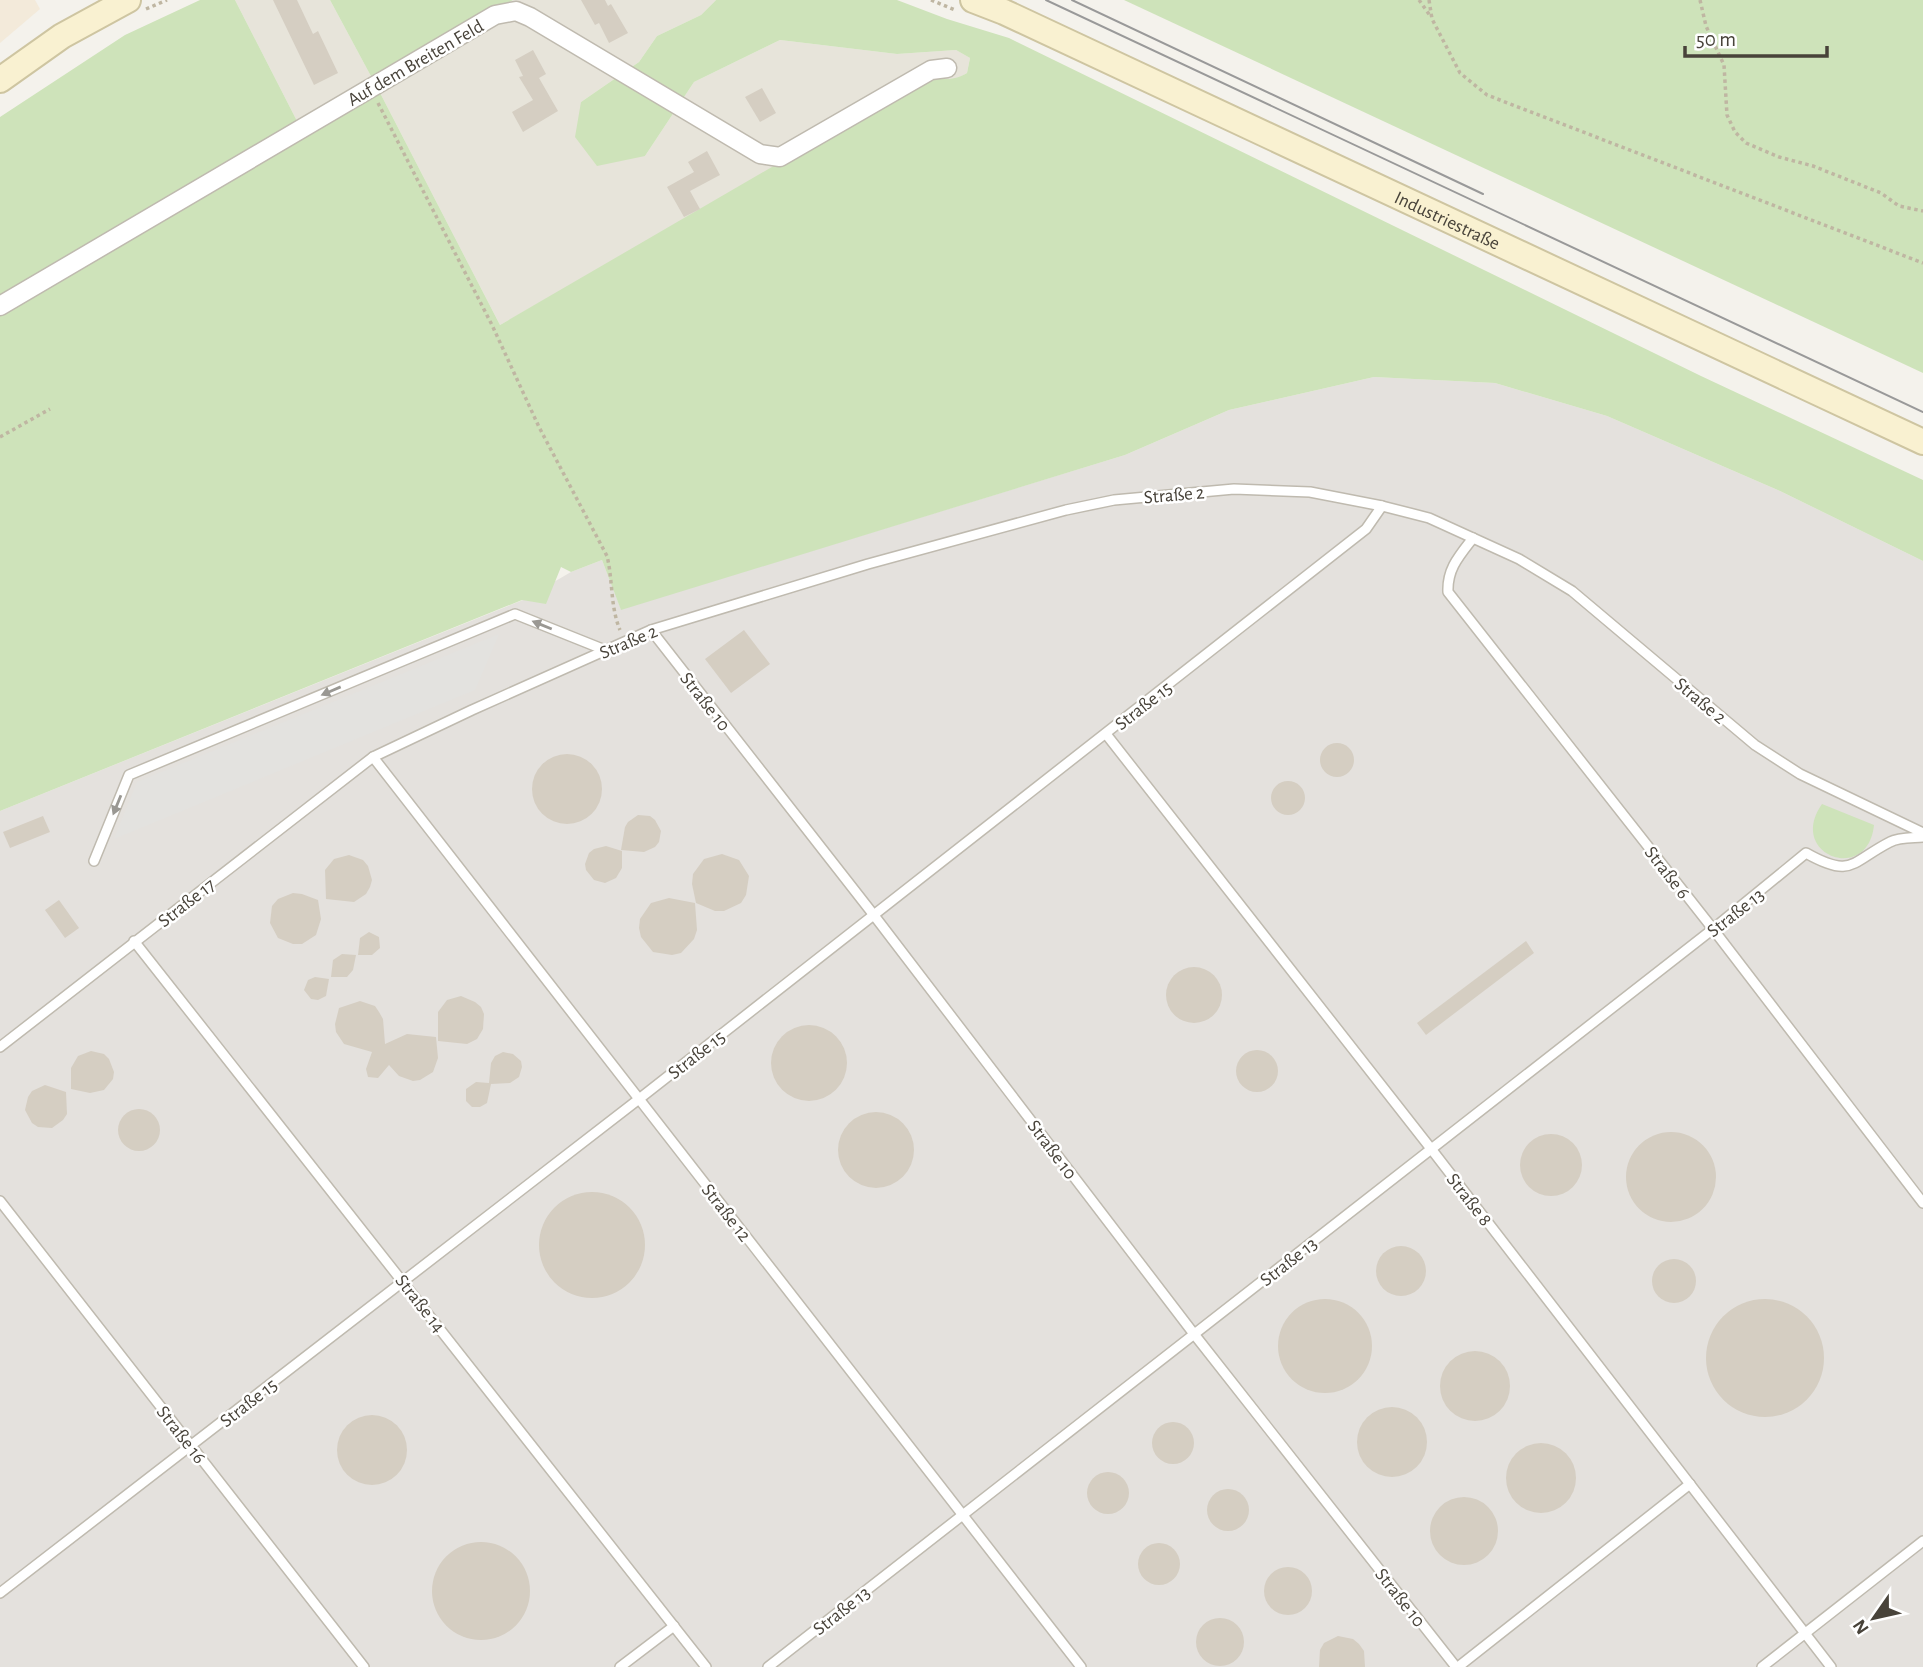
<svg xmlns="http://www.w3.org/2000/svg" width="1923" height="1667" font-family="'Alegreya Sans',sans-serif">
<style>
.residential{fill:#e7e4da}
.commercial{fill:#f3eada}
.industrial{fill:#e4e1dd}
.green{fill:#cee3ba}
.parking{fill:#e3e2df}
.building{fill:#d5cec2}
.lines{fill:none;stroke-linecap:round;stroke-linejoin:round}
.service-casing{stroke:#bfbaaf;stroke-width:12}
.minor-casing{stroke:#bfbaaf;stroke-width:21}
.secondary-casing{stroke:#cec5a1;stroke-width:28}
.path{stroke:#bfb6a2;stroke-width:3.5;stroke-dasharray:3.5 3.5;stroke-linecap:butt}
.service{stroke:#fff;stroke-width:9}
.minor{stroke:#fff;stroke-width:18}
.secondary{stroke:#f9f1d1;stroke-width:24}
.tram{stroke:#999;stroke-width:2}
.oneway{fill:#9a9893}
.labels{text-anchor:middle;stroke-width:5;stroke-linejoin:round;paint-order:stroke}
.street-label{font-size:19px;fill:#48433a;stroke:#fff}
</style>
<rect width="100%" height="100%" fill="#f4f2ec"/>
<polygon class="residential" points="235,0 330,0 373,80 513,0 716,0 701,15 657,36 639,62 581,102 645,156 694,82 780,40 897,54 956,50 970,58 967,73 957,79 944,80 631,251 500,325 377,87 297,121"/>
<polygon class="commercial" points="0,0 35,0 40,9 0,43"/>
<polygon class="industrial" points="1374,377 1495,383 1607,416 1780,491 1923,561 1923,1667 0,1667 0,811 523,600 571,572 602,560 621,609 1125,455 1229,410"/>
<g class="green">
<path d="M200 0H235L297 121 377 87 500 325 930 75C945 80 953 81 967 73L970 58 956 50 897 54 780 40 694 82 645 156 597 166 575 137 581 102 639 62 657 36 701 15 716 0H897L947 19 1009 38 1701 376 1923 480V561L1780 491 1607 416 1495 383 1374 377 1229 410 1125 455 621 610 602 560 571 572 561 567 546 604 522 600 0 811V117L125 35Z"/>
<polygon points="330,0 513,0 373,80"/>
<polygon points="1124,0 1923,0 1923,373"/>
<path d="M1822 804 1874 825C1868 885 1786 855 1822 804Z"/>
</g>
<polygon class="parking" points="499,634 475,690 114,839 137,782"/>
<g class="building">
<polygon points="273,0 297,0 313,34 318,31 338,73 314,85"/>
<polygon points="581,0 605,0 608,6 611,4 628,33 609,43 599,23 595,25"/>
<polygon points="533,50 546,74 539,78 558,111 523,132 512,112 533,100 519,77 523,76 515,60"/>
<polygon points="762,88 776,113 760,122 745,97"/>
<polygon points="707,151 720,175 690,191 700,209 684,217 667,187 694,172 688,162"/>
<polygon points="744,630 770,664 731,693 705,659"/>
<circle cx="1337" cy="760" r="17"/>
<circle cx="567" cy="789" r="35"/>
<circle cx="1288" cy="798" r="17"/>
<polygon points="638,815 650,816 655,820 661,831 659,842 655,847 644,852 621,850 625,827 628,822"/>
<polygon points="43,816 50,832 10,848 3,832"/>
<polygon points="606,846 622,851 622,868 616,878 605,883 594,880 586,870 585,864 589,853 594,849"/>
<polygon points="722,854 739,860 749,876 746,895 741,903 724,911 715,911 696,903 692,884 693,874 704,859"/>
<polygon points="349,855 363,860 368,866 372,880 370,887 366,894 354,902 326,899 325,870 334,859"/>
<polygon points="293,893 302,894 318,900 321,919 316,935 302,944 293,944 278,938 270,923 272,906 278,899"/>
<polygon points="669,898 695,903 697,930 694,939 681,953 672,955 653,952 641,937 639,928 640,919 651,903"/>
<polygon points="59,900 79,928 65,938 45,910"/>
<polygon points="369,932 379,937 380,948 372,955 358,955 360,938"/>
<polygon points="1526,941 1534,953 1426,1035 1417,1023"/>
<polygon points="342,954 356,955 353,970 347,977 331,977 333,960"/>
<circle cx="1194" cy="995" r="28"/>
<polygon points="315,977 329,979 326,996 318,1000 311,999 304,990 308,980"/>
<polygon points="461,996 475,1002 481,1007 484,1014 483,1029 477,1039 467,1044 438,1041 438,1012 447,1000"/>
<polygon points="360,1001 375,1006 379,1012 383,1019 385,1044 407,1034 436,1037 438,1058 433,1072 420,1080 413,1081 399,1076 389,1065 378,1078 368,1077 366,1069 372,1052 344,1044 336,1032 335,1024 339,1008"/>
<circle cx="809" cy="1063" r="38"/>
<circle cx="1257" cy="1071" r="21"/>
<polygon points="91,1051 104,1054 109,1059 114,1072 113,1079 104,1090 90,1093 71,1089 71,1068 78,1056"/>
<polygon points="503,1052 513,1054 521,1061 522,1067 519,1077 510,1083 491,1084 487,1103 480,1107 472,1107 466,1101 466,1089 476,1082 489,1083 491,1063 495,1056"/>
<polygon points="45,1085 66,1092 67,1114 63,1120 52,1128 38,1127 32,1123 25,1110 28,1097 32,1091"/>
<circle cx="139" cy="1130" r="21"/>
<circle cx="876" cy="1150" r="38"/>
<circle cx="1671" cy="1177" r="45"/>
<circle cx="1551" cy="1165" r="31"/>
<circle cx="592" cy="1245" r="53"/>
<circle cx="1401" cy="1271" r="25"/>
<circle cx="1674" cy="1281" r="22"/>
<circle cx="1325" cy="1346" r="47"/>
<circle cx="1765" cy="1358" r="59"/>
<circle cx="1475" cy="1386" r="35"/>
<circle cx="1392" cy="1442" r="35"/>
<circle cx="372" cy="1450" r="35"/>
<circle cx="1173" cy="1443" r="21"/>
<circle cx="1541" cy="1478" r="35"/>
<circle cx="1108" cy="1493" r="21"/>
<circle cx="1228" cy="1510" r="21"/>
<circle cx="1464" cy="1531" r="34"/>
<circle cx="481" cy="1591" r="49"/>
<circle cx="1159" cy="1564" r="21"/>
<circle cx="1288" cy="1591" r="24"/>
<circle cx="1220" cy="1642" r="24"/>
<polygon points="1338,1636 1353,1639 1359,1644 1364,1651 1365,1667 1319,1667 1320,1650 1324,1643"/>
</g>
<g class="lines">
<defs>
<g id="service">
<path d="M1473 538C1459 556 1447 569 1448 592L1713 929 1923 1203"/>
<polyline points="651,630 873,914 1194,1334 1456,1667"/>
<polyline points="1106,734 1432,1150 1831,1667"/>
<polyline points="373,757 1081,1667"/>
<polyline points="94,861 129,775 515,614 605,650"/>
<polyline points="134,941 706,1667"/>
<polyline points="0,1047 373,757 472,710 651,630 868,564 1066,510 1114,500 1234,489 1310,492 1382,506 1429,518 1519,559 1572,591 1755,745 1800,774 1923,833"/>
<polyline points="0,1201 364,1667"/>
<polyline points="0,1593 639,1099 1366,529 1382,506"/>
<polyline points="620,1667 674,1626"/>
<path d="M768 1667 1713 929 1806 853C1852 879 1851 862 1890 842 1899 837 1913 838 1923 837"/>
<polyline points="1458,1667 1690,1484"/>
<polyline points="1762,1667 1923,1541"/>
</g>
<polyline id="minor" points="0,306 495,15 516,11 530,17 760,154 780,157 931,70 947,68"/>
<g id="secondary">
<path id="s1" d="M973 0 1004 12 1923 442"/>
<polyline points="0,80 62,36 128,0"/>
</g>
</defs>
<use href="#service" class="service-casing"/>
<use href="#minor" class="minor-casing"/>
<use href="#secondary" class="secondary-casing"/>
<g class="path">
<polyline points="931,0 955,10"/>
<polyline points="1419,0 1431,17"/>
<polyline points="1429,0 1432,19 1460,73 1487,95 1923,263"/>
<polyline points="1700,0 1706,26 1724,65 1727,115 1735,132 1746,143 1779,157 1813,166 1881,193 1899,206 1923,211"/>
<polyline points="146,9 167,0"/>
<path d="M378 103 492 325 539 427 607 556C613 580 610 606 620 630"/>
<polyline points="0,437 50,409"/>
</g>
<use href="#service" class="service"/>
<use href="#minor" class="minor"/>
<use href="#secondary" class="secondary"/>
<g class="tram">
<polyline points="1046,0 1923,412"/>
<polyline points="1072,0 1483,194"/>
</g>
</g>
<defs><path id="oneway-solid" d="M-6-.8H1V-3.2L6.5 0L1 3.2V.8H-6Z" transform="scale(1.75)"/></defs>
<g class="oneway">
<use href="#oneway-solid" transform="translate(542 625) rotate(-158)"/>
<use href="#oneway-solid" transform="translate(331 691) rotate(157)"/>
<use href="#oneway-solid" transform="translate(117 805) rotate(112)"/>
</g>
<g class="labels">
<g class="street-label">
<text transform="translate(415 62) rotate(-30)" y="7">Auf dem Breiten Feld</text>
<text dy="7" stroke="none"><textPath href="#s1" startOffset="523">Industriestraße</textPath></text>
<text transform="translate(1174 494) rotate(-5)" y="7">Straße 2</text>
<text transform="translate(628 641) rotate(-23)" y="7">Straße 2</text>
<text transform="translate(1701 700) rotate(40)" y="7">Straße 2</text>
<text transform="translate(706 701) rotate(52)" y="7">Straße 10</text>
<text transform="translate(1143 705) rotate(-38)" y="7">Straße 15</text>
<text transform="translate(1668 872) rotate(52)" y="7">Straße 6</text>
<text transform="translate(186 902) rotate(-38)" y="7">Straße 17</text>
<text transform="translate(1735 912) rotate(-38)" y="7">Straße 13</text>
<text transform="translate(696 1054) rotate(-38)" y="7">Straße 15</text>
<text transform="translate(1053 1149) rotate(53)" y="7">Straße 10</text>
<text transform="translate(1470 1199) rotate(52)" y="7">Straße 8</text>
<text transform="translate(727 1212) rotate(52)" y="7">Straße 12</text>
<text transform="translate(1288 1261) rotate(-38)" y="7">Straße 13</text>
<text transform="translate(421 1303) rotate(52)" y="7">Straße 14</text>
<text transform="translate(248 1402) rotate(-38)" y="7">Straße 15</text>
<text transform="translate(182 1434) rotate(52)" y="7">Straße 16</text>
<text transform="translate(1401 1597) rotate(52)" y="7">Straße 10</text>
<text transform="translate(841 1610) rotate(-38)" y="7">Straße 13</text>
</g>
</g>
<g transform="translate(1874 1618) rotate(236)" stroke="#ffffff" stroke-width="5" paint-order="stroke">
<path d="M0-5L12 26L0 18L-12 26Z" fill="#48433a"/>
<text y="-10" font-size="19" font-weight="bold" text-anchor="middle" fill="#48433a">N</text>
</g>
<path d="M1685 46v10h142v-10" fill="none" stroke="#48433a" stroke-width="3.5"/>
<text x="1696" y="46" font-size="21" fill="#48433a" stroke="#ffffff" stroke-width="5" paint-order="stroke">50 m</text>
</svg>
